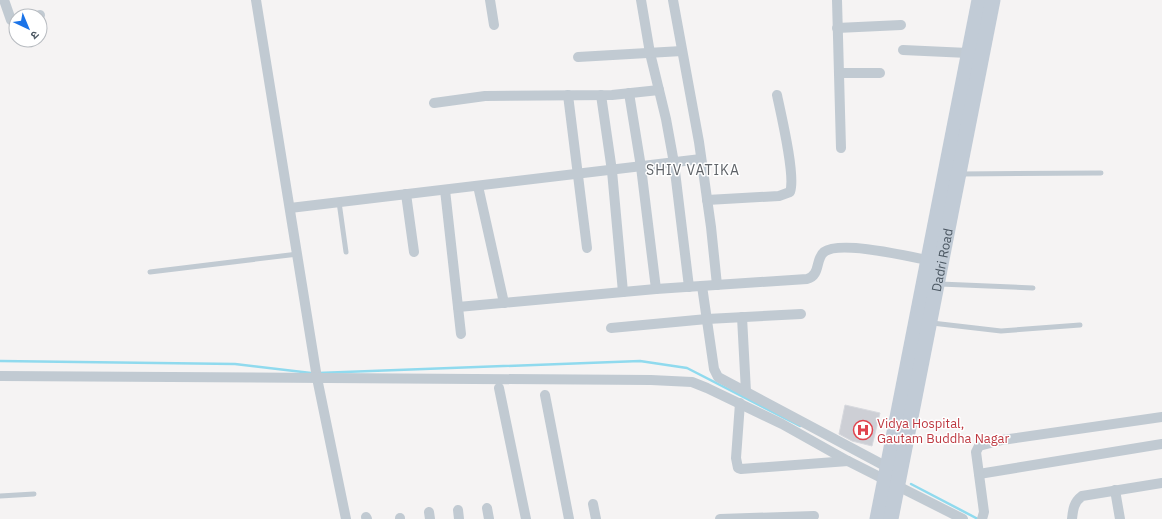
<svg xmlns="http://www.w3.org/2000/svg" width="1162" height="519" font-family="'IBM Plex Sans','Noto Sans Devanagari',sans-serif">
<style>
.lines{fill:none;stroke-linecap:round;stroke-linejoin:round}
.stream{stroke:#90daee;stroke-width:2.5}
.building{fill:#cdcfd5;stroke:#d7d9de}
.lane{stroke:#c1cad2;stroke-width:5}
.street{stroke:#c1cad2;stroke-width:10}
.secondary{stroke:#c1cbd6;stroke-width:15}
.labels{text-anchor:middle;stroke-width:3;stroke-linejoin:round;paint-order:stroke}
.street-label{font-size:13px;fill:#4a5661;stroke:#fff}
.health-label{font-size:13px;fill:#be3a42;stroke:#fff;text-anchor:start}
.neighbourhood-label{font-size:14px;letter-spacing:1px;fill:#5f6368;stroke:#fff}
</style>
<rect width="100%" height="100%" fill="#f5f3f3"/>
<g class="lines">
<g class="stream">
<polyline points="0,361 235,364 311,373"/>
<polyline points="318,373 640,361 687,368 800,426"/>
<polyline points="911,484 978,519"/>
</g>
</g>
<polygon class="building" points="845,405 880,413 872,446 852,441 839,434"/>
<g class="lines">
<g class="lane">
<polyline points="960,174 1101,173"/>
<polyline points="339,202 346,252"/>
<polyline points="150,272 298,254"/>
<polyline points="940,284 1033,288"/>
<polyline points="932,323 1001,331 1080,325"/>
<polyline points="0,496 34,494"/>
</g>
<g class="street">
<polyline points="4,0 11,20 16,23"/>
<polyline points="256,0 317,378 346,519"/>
<polyline points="490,0 494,25"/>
<polyline points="641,0 650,53 666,119 674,163 689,287"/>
<polyline points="673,0 699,142 711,227 717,285"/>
<polyline points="837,0 841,148"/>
<polyline points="37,16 40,15"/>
<polyline points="837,28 901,25"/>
<polyline points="903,50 968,53"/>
<polyline points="578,57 682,51"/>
<polyline points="839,73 880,73"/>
<polyline points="629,93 641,167 656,289"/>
<polyline points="568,95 587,248"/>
<polyline points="601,95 612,171 623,292"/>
<polyline points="434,103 485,96 612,95 659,90"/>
<polyline points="478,186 504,303"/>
<polyline points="445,190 461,334"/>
<polyline points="406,194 414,252"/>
<path d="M707 200 779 196 790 192C796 177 781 114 777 95"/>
<polyline points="290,208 701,159"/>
<polyline points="702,286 714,369 718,377 887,467"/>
<path d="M458 307 656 289 807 279C821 275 815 259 824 252 840 240 907 256 927 260"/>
<polyline points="742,317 746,392"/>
<polyline points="611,328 707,319 801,314"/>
<polyline points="0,376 651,380 692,382 707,388 782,424 848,461 963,519"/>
<polyline points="499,388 526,519"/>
<polyline points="545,395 569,519"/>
<polyline points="740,403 736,458 738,468 741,469 848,461"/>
<polyline points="979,474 1162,444"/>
<polyline points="1115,490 1120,519"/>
<polyline points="593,504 596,519"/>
<polyline points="487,508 489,519"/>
<polyline points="458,510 459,519"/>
<polyline points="429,512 430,519"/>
<polyline points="366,517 367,519"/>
<polyline points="400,518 400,519"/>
<polyline points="720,519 814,516"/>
<polyline points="982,519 984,512 976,452 979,446 1002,440 1162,417"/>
<path d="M1072 519C1073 509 1074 502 1082 496L1162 483"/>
</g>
<g class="secondary">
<polyline points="877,519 979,0"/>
<path id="s1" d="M891 519 993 0"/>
</g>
</g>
<defs>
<symbol id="hospital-ring" viewBox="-11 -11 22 22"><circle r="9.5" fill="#fff" stroke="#e0444e" stroke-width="1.5"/><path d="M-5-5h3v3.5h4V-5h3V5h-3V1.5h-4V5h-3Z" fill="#e0444e"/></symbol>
</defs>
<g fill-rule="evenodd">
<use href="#hospital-ring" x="852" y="419" width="22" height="22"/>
</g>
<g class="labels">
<g class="street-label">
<text dy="5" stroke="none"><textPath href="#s1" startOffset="264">Dadri Road</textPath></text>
</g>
<g class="health-label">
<text x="877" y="428">Vidya Hospital,<tspan x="877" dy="15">Gautam Buddha Nagar</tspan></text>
</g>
<g class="neighbourhood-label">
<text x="693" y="175">SHIV VATIKA</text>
</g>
</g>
<g transform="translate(28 28) rotate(136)"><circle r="19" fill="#ffffff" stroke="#b7bbc0"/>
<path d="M0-3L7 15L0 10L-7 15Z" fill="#1a73e8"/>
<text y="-6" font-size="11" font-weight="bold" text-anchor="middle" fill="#4a5661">उ</text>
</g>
</svg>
